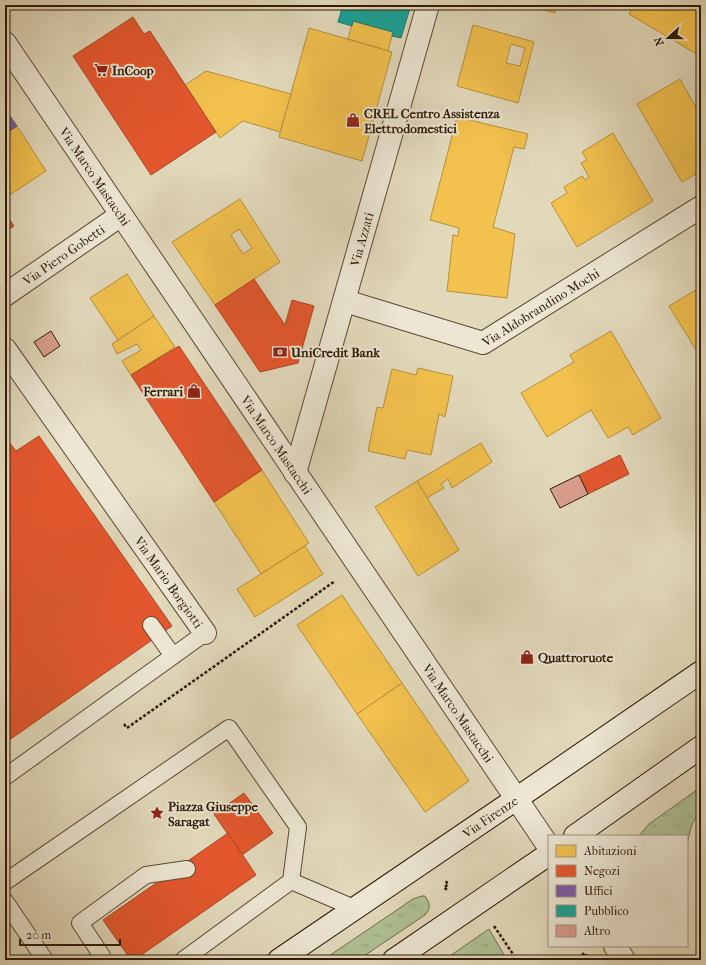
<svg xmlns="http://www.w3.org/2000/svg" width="706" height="965" font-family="'IM FELL French Canon',serif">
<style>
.grass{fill:url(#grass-tufts);stroke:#6e6d4e}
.homes{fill:#f2c14e;stroke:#b88f39;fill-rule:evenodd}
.shops{fill:#e4572e;stroke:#ae4522}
.offices{fill:#7b5ea7;stroke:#644a77}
.public{fill:#17a398;stroke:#1e7a6c}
.building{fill:#da9f8e;stroke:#2f1a07}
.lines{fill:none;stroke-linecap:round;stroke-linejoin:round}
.service-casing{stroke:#5c4a34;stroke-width:18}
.minor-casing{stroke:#5c4a34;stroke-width:24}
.tertiary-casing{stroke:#5c4a34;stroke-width:24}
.secondary-casing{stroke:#2f1a07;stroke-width:24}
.path{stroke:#2f1a07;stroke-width:2.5;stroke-dasharray:3 2;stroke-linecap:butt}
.service{stroke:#ece6d3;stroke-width:16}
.minor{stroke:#ece6d3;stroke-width:22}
.tertiary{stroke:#ece6d3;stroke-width:22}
.secondary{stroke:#ece6d3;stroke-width:22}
.labels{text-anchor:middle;stroke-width:4;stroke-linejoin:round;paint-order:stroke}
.poi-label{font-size:13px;font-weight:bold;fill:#2f1a07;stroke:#ece6d3;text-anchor:start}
.street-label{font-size:13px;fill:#2f1a07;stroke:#ece6d3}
</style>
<defs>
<pattern id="grass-tufts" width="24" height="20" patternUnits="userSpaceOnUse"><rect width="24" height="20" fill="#aec094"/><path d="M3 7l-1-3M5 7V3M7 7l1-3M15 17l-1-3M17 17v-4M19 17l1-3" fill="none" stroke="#96a47e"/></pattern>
</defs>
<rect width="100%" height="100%" fill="#e2d9bb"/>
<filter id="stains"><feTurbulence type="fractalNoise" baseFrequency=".005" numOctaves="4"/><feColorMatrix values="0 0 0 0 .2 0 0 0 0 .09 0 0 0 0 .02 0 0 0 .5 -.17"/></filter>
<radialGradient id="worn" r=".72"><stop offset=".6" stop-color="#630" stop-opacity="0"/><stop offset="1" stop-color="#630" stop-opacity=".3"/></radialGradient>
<g class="grass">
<path d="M701 787V812C691 819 690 833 687 844V836H639L649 824Z"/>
<polygon points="422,896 425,896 429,903 429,909 425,915 358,960 323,960 413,899"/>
<polygon points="489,929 507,960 444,960"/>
</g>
<g class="homes">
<polygon points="525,5 557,5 555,13"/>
<polygon points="634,5 701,5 700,56 629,14"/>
<polygon points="353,21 393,32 388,51 348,39"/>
<path d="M473 25 534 42 518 103 457 86ZM511 44 525 48 520 66 506 63Z"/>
<polygon points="309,28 392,52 362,161 279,137"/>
<polygon points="206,71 291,94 280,132 243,121 220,138 185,85"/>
<polygon points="680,79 699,113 701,112 701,171 682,182 637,104"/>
<polygon points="457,117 528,134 524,149 514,147 493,227 515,234 507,298 447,291 453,235 458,236 459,228 430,220"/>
<polygon points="17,126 46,171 5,198 5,134"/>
<polygon points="613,133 653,201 577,247 551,203 567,193 564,187 582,176 585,180 589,177 581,163 587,160 582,152"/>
<path d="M240 199 280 262 215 305 172 242ZM239 229 252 248 243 254 231 235Z"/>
<polygon points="127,274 154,316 118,340 90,298"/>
<polygon points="701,287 701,351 698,353 669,306"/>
<polygon points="154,316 175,347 131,375 122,361 141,350 137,344 117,354 112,344"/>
<polygon points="611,331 661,418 633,435 628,427 608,438 591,410 547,437 521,393 574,362 570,355"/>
<polygon points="418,368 453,376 445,417 439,414 431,455 407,450 405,459 368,451 377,407 383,408 392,369 416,375"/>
<polygon points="481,443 492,462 452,488 448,479 441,484 444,488 427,498 417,481"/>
<polygon points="262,470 309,543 261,574 214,502"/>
<polygon points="417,481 459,550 418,576 375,507"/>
<polygon points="305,546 323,574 255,617 237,589"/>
<polygon points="342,595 402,683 357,714 297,625"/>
<polygon points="402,683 469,781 425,812 357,714"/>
</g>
<g class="shops">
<polygon points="133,17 144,34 150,31 216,132 151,175 73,56"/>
<polygon points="5,213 14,226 5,232"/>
<polygon points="254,279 285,325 292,300 314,306 298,363 260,372 215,305"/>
<polygon points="179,346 262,470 214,502 131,375"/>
<polygon points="39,436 172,626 5,743 5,437 16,451"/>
<polygon points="620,455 629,474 588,494 579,475"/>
<polygon points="244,793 273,833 242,855 214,814"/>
<polygon points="228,833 256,875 134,960 131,960 103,920"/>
</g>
<polygon class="offices" points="5,109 17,126 5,134"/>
<polygon class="public" points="343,5 411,5 401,38 392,36 393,32 353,21 352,26 338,22"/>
<g class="building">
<polygon points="51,331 60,346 44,357 34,342"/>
<polygon points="579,475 588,494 560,508 550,489"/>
</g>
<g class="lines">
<defs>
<g id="service">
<polyline points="151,625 173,656"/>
<polyline points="5,777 205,633"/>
<polyline points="291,881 354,908"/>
<polyline points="5,882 229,728 298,827 291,881 183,960"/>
<polyline points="5,901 45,960"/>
<polyline points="96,960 102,956 80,923 146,875 187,869"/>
</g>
<g id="minor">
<path id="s1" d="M5 295 121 215"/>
<path id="s2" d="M345 301 483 343 701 207"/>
<path id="s3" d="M5 349 205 633"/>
<path id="s4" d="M295 473 428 5"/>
</g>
<g id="tertiary">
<path id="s5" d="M5 43 549 847"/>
<polyline points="615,946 624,960"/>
</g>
<g id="secondary">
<polyline points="575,836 701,747"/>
<path id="s6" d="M279 960 516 799 701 672"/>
<polyline points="394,960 549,854"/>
</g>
</defs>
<use href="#service" class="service-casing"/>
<use href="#minor" class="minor-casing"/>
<use href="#tertiary" class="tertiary-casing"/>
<use href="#secondary" class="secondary-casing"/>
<g class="path">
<polyline points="124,724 127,728 335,581"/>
<polyline points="446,881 448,885 444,887 447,890"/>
<polyline points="494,926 517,960"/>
<polyline points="573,960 585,953 587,957"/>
</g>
<use href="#service" class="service"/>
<use href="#minor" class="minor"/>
<use href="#tertiary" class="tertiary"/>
<use href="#secondary" class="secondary"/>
</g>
<defs>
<symbol id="supermarket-bare" viewBox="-9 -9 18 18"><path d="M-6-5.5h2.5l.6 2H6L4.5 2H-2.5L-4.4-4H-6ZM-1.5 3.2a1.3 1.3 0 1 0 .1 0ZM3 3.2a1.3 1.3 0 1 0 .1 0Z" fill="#8f2418" stroke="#ece6d3" stroke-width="2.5" paint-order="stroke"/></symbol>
<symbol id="shop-bare" viewBox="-9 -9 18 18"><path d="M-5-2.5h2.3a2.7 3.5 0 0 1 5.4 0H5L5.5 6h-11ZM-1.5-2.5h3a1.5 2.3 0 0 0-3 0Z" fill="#8f2418" stroke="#ece6d3" stroke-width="2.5" paint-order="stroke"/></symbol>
<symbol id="bank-bare" viewBox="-9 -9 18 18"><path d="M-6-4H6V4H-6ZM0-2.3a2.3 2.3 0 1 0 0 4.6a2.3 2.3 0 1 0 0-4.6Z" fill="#8f2418" stroke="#ece6d3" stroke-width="2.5" paint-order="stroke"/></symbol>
<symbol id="sight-bare" viewBox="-9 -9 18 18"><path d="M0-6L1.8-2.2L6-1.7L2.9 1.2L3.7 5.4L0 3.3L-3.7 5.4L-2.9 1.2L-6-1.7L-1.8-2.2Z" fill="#8f2418" stroke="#ece6d3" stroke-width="2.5" paint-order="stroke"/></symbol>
</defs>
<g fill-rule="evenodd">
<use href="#supermarket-bare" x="91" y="60" width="20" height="20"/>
<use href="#shop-bare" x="343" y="110" width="20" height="20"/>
<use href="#bank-bare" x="270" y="342" width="20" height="20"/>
<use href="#shop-bare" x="184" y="381" width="20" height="20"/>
<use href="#shop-bare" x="517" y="647" width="20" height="20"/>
<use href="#sight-bare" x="147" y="803" width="20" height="20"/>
</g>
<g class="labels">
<g class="poi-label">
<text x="112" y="75">InCoop</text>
<text x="364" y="118">CREL Centro Assistenza<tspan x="364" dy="15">Elettrodomestici</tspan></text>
<text x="291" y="357">UniCredit Bank</text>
<text x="183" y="396" text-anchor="end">Ferrari</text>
<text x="538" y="662">Quattroruote</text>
<text x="168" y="811">Piazza Giuseppe<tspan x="168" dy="15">Saragat</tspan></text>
</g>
<g class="street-label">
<text dy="5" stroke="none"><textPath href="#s5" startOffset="161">Via Marco Mastacchi</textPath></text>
<text dy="5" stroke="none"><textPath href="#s4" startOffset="243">Via Azzati</textPath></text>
<text dy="5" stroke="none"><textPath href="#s1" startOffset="71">Via Piero Gobetti</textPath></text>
<text dy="5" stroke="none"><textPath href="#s2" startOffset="212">Via Aldobrandino Mochi</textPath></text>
<text dy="5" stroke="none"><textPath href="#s5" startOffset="485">Via Marco Mastacchi</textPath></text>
<text dy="5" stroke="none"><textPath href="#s3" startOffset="285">Via Mario Borgiotti</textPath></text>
<text dy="5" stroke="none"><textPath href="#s5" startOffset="809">Via Marco Mastacchi</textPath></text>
<text dy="5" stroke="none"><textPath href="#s6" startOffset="255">Via Firenze</textPath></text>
</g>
</g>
<rect width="706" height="965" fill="none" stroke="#e2d9bb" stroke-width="20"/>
<rect x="6" y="6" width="694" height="953" fill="none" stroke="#2f1a07" stroke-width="2"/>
<rect x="10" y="10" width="686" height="945" fill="none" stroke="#2f1a07"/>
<rect x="548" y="835" width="140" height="112" fill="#ece6d3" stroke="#a09481"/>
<rect x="556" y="845" width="20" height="12" fill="#f2c14e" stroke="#a09481"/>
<text x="584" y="855" font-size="12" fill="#2f1a07">Abitazioni</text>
<rect x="556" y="865" width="20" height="12" fill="#e4572e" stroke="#a09481"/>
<text x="584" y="875" font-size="12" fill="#2f1a07">Negozi</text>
<rect x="556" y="885" width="20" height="12" fill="#7b5ea7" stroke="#a09481"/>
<text x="584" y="895" font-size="12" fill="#2f1a07">Uffici</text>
<rect x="556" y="905" width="20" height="12" fill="#17a398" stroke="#a09481"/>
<text x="584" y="915" font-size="12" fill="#2f1a07">Pubblico</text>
<rect x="556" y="925" width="20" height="12" fill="#da9f8e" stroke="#a09481"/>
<text x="584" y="935" font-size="12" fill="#2f1a07">Altro</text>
<g transform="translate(668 38) rotate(249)" stroke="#ece6d3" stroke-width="3" paint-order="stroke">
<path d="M0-3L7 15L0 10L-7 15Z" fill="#2f1a07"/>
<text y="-6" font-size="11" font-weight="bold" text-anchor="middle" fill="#2f1a07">N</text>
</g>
<path d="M20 939v6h100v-6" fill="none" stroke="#2f1a07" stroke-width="2"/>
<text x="26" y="939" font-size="12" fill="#2f1a07" stroke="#ece6d3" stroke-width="3" paint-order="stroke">20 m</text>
<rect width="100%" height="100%" filter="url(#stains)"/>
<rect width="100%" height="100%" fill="url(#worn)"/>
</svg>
